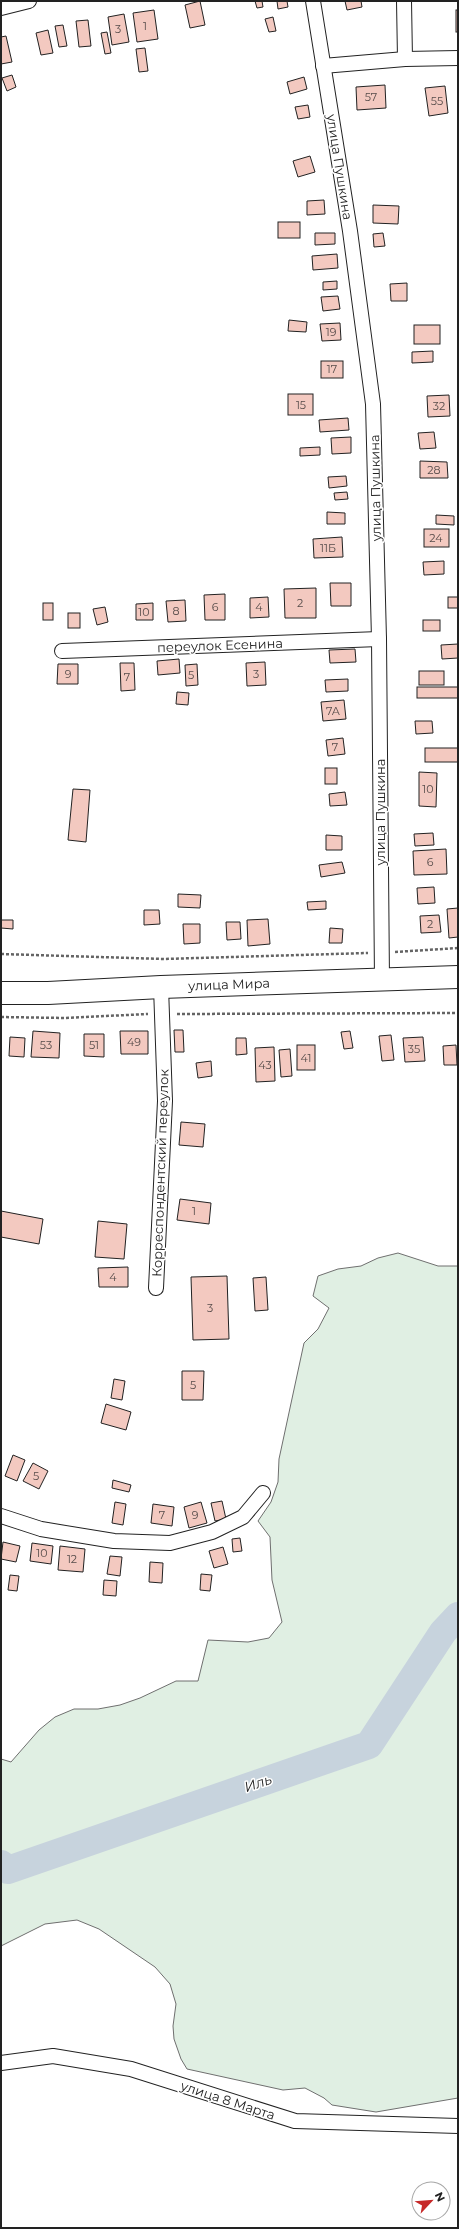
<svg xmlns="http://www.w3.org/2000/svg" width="459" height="2229" font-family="Montserrat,sans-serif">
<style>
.green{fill:#e0efe3;stroke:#6f6f6f}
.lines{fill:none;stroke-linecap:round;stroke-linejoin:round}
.river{stroke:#c7d3dd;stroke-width:28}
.building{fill:#f3c9c0;stroke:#222}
.minor-casing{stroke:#222;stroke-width:16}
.trunk-casing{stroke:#222;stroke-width:24}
.path{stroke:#646464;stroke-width:2.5;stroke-dasharray:3 2;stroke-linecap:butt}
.minor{stroke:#fff;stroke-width:14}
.trunk{stroke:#fff;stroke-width:22}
.labels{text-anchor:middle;stroke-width:3;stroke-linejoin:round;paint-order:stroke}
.number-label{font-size:11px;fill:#564c4a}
.street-label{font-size:13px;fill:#222;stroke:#fff}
.water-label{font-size:14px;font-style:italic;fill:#222;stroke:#fff}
</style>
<rect width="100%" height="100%" fill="#fff"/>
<polygon class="green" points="398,1253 438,1266 458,1266 458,2098 376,2112 332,2105 324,2098 305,2088 283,2090 187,2069 181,2059 174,2039 173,2026 176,2004 170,1984 155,1967 99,1929 77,1920 45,1924 1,1946 1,1759 11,1762 39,1730 55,1717 74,1709 98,1709 120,1705 140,1698 176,1681 198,1681 208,1640 248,1642 269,1638 282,1622 272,1580 270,1537 258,1521 271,1502 278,1482 279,1459 304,1343 318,1329 329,1308 313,1296 318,1276 338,1269 361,1266 378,1258"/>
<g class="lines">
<polyline class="river" points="1,1864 8,1870 369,1745 443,1632 458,1616"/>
</g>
<g class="building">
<polygon points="200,1 205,25 190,28 185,5"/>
<polygon points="255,1 262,1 263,7 257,8"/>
<polygon points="277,1 287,1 288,7 278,9"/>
<polygon points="345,1 361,1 362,7 347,10"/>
<polygon points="154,10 158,39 137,42 133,13"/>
<rect x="456" y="10" width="2" height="22"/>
<polygon points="124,14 129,42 112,45 108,17"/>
<polygon points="273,17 276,31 269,32 265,19"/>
<polygon points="88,20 91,46 79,47 76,21"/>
<polygon points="63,25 67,46 59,47 55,26"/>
<polygon points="48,30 53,53 41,55 36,33"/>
<polygon points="107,32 111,53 105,54 101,33"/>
<polygon points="6,36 12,62 1,64 1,37"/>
<polygon points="145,48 148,71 139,72 136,49"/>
<polygon points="12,75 16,87 7,91 2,78"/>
<polygon points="304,77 307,89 290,94 287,82"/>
<polygon points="385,85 386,108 357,110 356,87"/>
<polygon points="445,86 448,113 429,116 425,88"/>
<polygon points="308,105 310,117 298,119 295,107"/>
<polygon points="310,156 315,172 298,177 293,161"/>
<polygon points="324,200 325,214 307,215 307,201"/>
<polygon points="373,205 399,206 398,224 373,223"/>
<rect x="278" y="222" width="22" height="16"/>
<polygon points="315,233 335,233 335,244 315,245"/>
<polygon points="383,233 385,246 374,247 373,234"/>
<polygon points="337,254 338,268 313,270 312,256"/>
<polygon points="337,281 337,289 323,290 323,282"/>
<polygon points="407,283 407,301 391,301 390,284"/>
<polygon points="338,296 340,309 323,311 321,297"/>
<polygon points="289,320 307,322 306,332 288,331"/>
<polygon points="340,323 341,340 322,341 320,324"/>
<rect x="414" y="325" width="26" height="19"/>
<polygon points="433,351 433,362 412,363 412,352"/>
<rect x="321" y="361" width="22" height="17"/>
<rect x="288" y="394" width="25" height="21"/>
<polygon points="449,395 450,416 428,417 427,396"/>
<polygon points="348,418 349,430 320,432 319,420"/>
<polygon points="434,432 436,448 420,449 418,433"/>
<polygon points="351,437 351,453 332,454 331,438"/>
<polygon points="320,447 320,455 300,456 300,448"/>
<polygon points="420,461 447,462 448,478 420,478"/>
<polygon points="346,476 347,486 329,488 328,477"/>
<polygon points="347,492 348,499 335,500 334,493"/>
<polygon points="327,512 345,513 345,524 327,524"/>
<polygon points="436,515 454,516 454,525 436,524"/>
<rect x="424" y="529" width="25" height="18"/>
<polygon points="342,537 343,557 314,558 313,539"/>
<polygon points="444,561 444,574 424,575 423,562"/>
<polygon points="330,583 351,583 351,606 331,606"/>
<polygon points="316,588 316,618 285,618 284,589"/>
<polygon points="225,594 225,620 205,620 204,595"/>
<polygon points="268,597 269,617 250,618 250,598"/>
<rect x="448" y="597" width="10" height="11"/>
<polygon points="185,600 186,621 168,622 166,601"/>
<rect x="43" y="603" width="10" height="17"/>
<polygon points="153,603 153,620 136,620 136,604"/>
<polygon points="105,607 108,622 97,625 93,609"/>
<rect x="68" y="613" width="12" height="15"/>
<rect x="423" y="620" width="17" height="11"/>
<polygon points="458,644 458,658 442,659 441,645"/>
<polygon points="355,649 356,662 330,663 329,650"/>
<polygon points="179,659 180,673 158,675 157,661"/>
<polygon points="265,662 266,685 247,686 246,663"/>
<polygon points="120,663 134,663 135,690 121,691"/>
<polygon points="58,664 78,664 78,684 57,684"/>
<polygon points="197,664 198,685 186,686 185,665"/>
<rect x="419" y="671" width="25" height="14"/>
<polygon points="348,679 348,691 326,692 325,680"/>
<rect x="417" y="687" width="41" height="11"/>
<polygon points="177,692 189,693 188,705 176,704"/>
<polygon points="344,700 346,719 323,721 321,702"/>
<polygon points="415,721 432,721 433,733 416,734"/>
<polygon points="343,738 345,754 328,756 326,740"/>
<rect x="425" y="748" width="33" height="14"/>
<rect x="325" y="768" width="12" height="16"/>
<polygon points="419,772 437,773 436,807 419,806"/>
<polygon points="73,789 90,790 86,842 68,840"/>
<polygon points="345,792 347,805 330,806 329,794"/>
<polygon points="433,833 434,845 415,846 414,834"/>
<polygon points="326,835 342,836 342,850 326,850"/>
<polygon points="446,849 447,874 414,875 413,851"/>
<polygon points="342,862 345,873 321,877 319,865"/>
<polygon points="434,887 435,903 418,904 417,888"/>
<polygon points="178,894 201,895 200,908 178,907"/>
<polygon points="326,901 326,909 308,910 307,902"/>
<polygon points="458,908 458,937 449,938 447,909"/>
<polygon points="144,910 159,910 160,924 144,925"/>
<polygon points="439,915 441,932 421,933 420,916"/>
<polygon points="268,919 270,944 248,946 247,920"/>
<polygon points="1,920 13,920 13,929 1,928"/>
<polygon points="226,922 240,922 241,939 227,940"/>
<polygon points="183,924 200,924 200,943 184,944"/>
<polygon points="330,928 343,929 342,943 329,943"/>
<polygon points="174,1030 183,1030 184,1052 175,1052"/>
<polygon points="33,1031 60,1033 59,1058 31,1057"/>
<polygon points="120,1031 148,1031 148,1054 121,1054"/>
<polygon points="350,1031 353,1048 344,1049 341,1032"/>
<polygon points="84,1034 104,1034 104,1057 84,1056"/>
<polygon points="391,1035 394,1060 382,1061 379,1036"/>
<polygon points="10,1037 25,1038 24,1057 9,1056"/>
<polygon points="423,1037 425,1061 405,1062 403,1038"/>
<polygon points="236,1038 246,1038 247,1054 236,1055"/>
<rect x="297" y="1045" width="18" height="25"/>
<polygon points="456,1045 457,1065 444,1065 443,1046"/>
<polygon points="274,1047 275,1081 256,1082 255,1048"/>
<polygon points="290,1049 292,1076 281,1077 279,1050"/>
<polygon points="211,1061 212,1076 198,1078 196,1063"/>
<polygon points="181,1122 205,1124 203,1147 179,1145"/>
<polygon points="180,1199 211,1203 209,1224 177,1220"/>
<polygon points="1,1211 43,1219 39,1244 1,1237"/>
<polygon points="98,1221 127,1224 124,1259 95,1257"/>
<polygon points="128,1267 128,1287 99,1287 98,1268"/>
<polygon points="227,1276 229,1339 193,1340 191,1277"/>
<polygon points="266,1277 268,1310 255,1311 253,1278"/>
<polygon points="182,1371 204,1371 203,1400 182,1400"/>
<polygon points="114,1379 125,1381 122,1400 111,1398"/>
<polygon points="106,1404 131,1412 126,1430 101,1423"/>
<polygon points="13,1455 25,1460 17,1481 5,1476"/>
<polygon points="33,1463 48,1471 39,1489 23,1481"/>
<polygon points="113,1480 131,1485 129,1492 112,1488"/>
<polygon points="222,1501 226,1519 215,1521 211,1503"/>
<polygon points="115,1502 126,1504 123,1525 112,1523"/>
<polygon points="201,1502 207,1523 189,1528 184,1507"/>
<polygon points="153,1504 174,1507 172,1526 151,1523"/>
<polygon points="240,1538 242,1551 233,1552 232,1539"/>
<polygon points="3,1542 20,1546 16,1562 1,1559"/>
<polygon points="32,1543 53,1546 51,1564 30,1561"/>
<polygon points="60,1546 85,1549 83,1572 58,1570"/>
<polygon points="223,1547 228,1564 214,1568 209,1551"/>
<polygon points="110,1556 122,1557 120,1576 107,1574"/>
<polygon points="150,1562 163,1563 162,1583 149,1582"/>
<polygon points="201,1574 212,1575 210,1591 200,1590"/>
<polygon points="10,1575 19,1576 17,1591 8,1590"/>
<polygon points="104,1580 117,1581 116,1596 103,1595"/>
</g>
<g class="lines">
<defs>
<g id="minor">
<polyline points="313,1 350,231 373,404 379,639 382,980"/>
<polyline points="404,1 405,59"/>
<polyline points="1,8 29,1"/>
<polyline points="323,66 405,59 458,58"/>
<polyline points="62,651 379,639"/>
<polyline points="156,1288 165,1101 161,987"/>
<polyline points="1,1516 41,1529 114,1541 170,1543 212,1532 243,1517 263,1493"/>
<polyline points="1,2063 53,2056 131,2069 295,2121 458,2126"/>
</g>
<polyline id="trunk" points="1,993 48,993 161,987 458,977"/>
</defs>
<use href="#minor" class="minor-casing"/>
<use href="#trunk" class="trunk-casing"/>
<g class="path">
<polyline points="395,952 458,948"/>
<polyline points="1,954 164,959 368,953"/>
<polyline points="177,1014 458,1013"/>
<polyline points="1,1017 64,1018 148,1014"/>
</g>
<use href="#minor" class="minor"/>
<use href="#trunk" class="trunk"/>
</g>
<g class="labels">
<g class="number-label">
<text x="145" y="30">1</text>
<text x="118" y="33">3</text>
<text x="371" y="101">57</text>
<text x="437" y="105">55</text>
<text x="331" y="336">19</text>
<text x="332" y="373">17</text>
<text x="301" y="409">15</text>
<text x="439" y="410">32</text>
<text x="434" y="474">28</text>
<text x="436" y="542">24</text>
<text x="328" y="552">11Б</text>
<text x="300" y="607">2</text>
<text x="215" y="611">6</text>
<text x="259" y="611">4</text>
<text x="176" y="615">8</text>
<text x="144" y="616">10</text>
<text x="68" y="678">9</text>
<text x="256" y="678">3</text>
<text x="191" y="679">5</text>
<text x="127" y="681">7</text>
<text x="333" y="715">7А</text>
<text x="335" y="751">7</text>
<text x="428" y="793">10</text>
<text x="430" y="866">6</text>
<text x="430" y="928">2</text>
<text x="134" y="1046">49</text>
<text x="46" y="1049">53</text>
<text x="94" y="1049">51</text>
<text x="414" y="1053">35</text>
<text x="306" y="1062">41</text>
<text x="265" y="1069">43</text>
<text x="194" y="1215">1</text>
<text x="113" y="1281">4</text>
<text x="210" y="1312">3</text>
<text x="193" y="1389">5</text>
<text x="36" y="1480">5</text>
<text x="162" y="1519">7</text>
<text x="195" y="1519">9</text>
<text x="42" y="1557">10</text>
<text x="72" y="1563">12</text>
</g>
<g class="street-label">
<text transform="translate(340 167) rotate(81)" y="5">улица Пушкина</text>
<text transform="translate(375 488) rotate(-91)" y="5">улица Пушкина</text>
<text transform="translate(220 645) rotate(-2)" y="5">переулок Есенина</text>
<text transform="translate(380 812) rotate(-90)" y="5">улица Пушкина</text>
<text transform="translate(229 984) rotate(-2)" y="5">улица Мира</text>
<text transform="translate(160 1173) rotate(-88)" y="5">Корреспондентский переулок</text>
<text transform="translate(228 2100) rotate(18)" y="5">улица 8 Марта</text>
</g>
<g class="water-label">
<text transform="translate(258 1783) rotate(-19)" y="5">Иль</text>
</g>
</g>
<rect width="459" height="2229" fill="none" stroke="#222222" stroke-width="4"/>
<g transform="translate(431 2201) rotate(64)"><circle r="19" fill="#ffffff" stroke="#a7a7a7"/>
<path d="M0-3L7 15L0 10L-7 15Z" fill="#c62828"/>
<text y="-6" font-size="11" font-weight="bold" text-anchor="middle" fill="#222222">N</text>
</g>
</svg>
